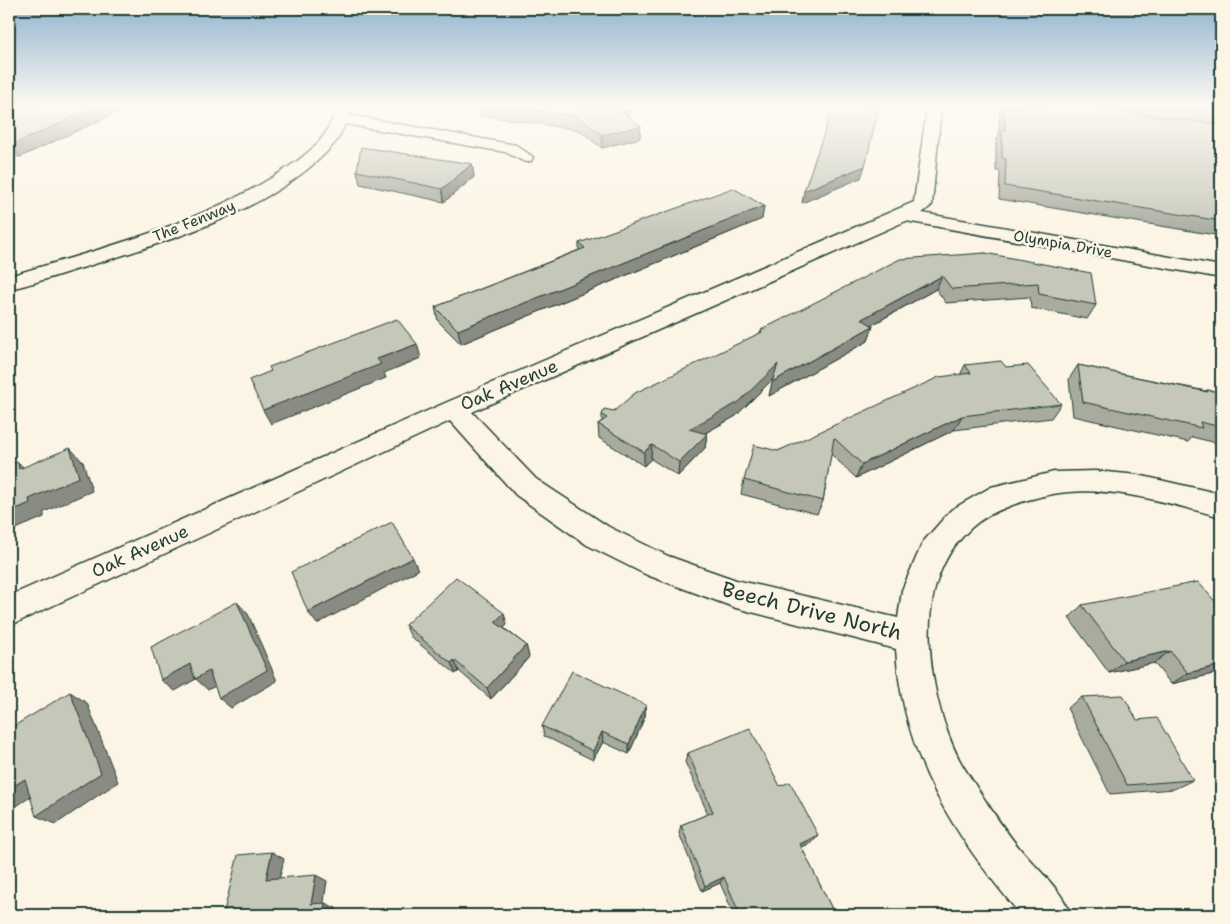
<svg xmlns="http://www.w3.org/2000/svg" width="1230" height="924" font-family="'Shantell Sans',sans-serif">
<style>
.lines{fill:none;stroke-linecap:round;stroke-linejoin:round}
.street-casing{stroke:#1f3d34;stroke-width:3}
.street{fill:#fcf5e5;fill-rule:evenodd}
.wall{fill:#a9ab9f;stroke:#1f3d34}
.shaded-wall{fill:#8a8b82;stroke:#1f3d34}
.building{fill:#c5c7b9;stroke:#1f3d34}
.labels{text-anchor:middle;stroke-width:5;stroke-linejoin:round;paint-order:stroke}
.far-street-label{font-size:15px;fill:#1f3d34;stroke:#fcf5e5}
.street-label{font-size:18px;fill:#1f3d34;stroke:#fcf5e5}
.near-street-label{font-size:21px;fill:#1f3d34;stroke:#fcf5e5}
</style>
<rect width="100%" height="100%" fill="#fcf5e5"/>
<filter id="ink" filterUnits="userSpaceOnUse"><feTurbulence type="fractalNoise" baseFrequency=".02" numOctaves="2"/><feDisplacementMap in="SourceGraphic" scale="10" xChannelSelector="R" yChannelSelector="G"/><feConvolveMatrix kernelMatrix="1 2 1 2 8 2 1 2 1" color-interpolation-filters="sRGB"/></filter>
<g filter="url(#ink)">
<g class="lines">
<defs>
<g id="street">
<path d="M338 107H352L348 115 516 145 533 157 531 161 525 162 505 152 345 124C342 130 339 139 334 144 277 209 166 242 85 267 60 274 34 284 9 289V276C97 250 189 227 268 180 286 169 310 154 322 138 329 129 333 117 338 107Z"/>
<path d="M927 107H941L932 205 922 213 1221 266V278L906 221 472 412 536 479 609 527 668 556 736 580 898 618 902 590 923 542 951 510 991 487 1054 472 1096 471 1138 475 1221 494V517C1168 503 1109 484 1053 494 1028 499 989 510 970 529 962 537 952 548 947 558 915 614 932 705 959 759 964 769 971 778 977 788 991 809 1004 830 1021 850 1038 870 1062 890 1071 915H1021C954 836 902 756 896 649L736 608 647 575 587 545 516 495 450 421 9 626V596L445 403 914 202Z"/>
</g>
</defs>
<use href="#street" class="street-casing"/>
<use href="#street" class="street"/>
</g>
<g class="wall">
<polygon points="9,107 120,111 20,157 9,155"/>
<polygon points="479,107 625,107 630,118 640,138 602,148 579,130 480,115"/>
<polygon points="1000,107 1221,107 1221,236 999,199 1000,171 996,171 996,142 999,135"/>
<polygon points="472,164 474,177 444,202 360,184 357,171"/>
<polygon points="764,206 762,219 461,344 438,321 435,307 579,250 579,243"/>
<polygon points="985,253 1096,305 1087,319 1031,308 1030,297 946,303 936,289 872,325 873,326 868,341 769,396 773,379 736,416 705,433 707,434 705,448 678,476 651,459 644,466 599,438 598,424 602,421 602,415 614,411 760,333 761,330"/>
<polygon points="965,365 1006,367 1061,404 1051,418 954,430 856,478 831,454 823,501 817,514 741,494 744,480 778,451 960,375"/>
<polygon points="1078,365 1206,391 1207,390 1221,392 1221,444 1192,437 1188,442 1073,416 1069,379"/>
<polygon points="1082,605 1221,672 1171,684 1154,663 1109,673 1069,618"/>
<polygon points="405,625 507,625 504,628 526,645 529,657 491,699 459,671 456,674 411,637"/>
<polygon points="1082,697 1137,720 1193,780 1174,789 1110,794 1067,708"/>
<polygon points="646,705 645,716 629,754 603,742 593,760 544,736 542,726"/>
<polygon points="688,753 780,786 811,843 801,847 835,915 734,915 720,883 702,891 679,833 681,825 708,814 685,762"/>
</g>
<g class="shaded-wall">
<polygon points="96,107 118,107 120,111 20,157 12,145"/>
<polygon points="630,110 630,123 622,112"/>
<polygon points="641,126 640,138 602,148 602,135"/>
<polygon points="472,164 474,177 444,202 442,189"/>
<polygon points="865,166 861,178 802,203 804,191"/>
<polygon points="764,206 762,219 461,344 458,330"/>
<polygon points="942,276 936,289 857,333 862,319"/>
<polygon points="873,326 868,341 769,396 772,382"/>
<polygon points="417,344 421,358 384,373 386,378 271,424 263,410 377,359"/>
<polygon points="778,364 774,378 736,416 687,443 689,429"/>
<polygon points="962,416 954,430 856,478 862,464"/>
<polygon points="707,434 705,448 678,476 679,462"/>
<polygon points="652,445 651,459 644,466 644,452"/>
<polygon points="70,448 83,462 92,491 44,512 44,517 9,532 9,512"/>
<polygon points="18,462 32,476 19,469"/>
<polygon points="413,558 418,570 317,624 308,612"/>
<polygon points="237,602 248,614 277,681 231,708 219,698"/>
<polygon points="504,613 507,625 498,634 495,622"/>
<polygon points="526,645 529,657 491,699 487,688"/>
<polygon points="1170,651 1154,663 1109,673 1124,661"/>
<polygon points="454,660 459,671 456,674 451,663"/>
<polygon points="190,664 209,671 222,682 208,690 196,679 175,691 161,680"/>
<polygon points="1221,665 1221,672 1171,684 1188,673"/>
<polygon points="70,692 87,703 118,782 56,824 36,816"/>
<polygon points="646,705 645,716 629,754 629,744"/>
<polygon points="602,732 603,742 593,760 593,751"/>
<polygon points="25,779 44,788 9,811 9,789"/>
<polygon points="818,835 811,843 793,851 800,844"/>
<polygon points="272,852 284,859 278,885 266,879"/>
<polygon points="316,875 327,881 323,909 311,904"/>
<polygon points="724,877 720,883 702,891 705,886"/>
<polygon points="325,903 336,908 335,915 323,915"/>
</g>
<g class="building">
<polygon points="9,107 96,107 12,145 9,144"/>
<polygon points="511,107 625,107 630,110 622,112 641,126 602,135 579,117"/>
<polygon points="833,107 879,107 865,166 804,191"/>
<polygon points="1004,107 1087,107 1221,125 1221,221 1005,186 1006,159 1002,158 1002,130 1005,130"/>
<polygon points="1183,107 1221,107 1221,112"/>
<polygon points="361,147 472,164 442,189 357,171"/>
<polygon points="733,188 764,206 458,330 435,307 585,248 579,243"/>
<polygon points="985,253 1091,273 1096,305 1039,294 1038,283 952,289 942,276 862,319 873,326 772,382 778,364 739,402 689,429 707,434 679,462 652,445 644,452 598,424 607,418 602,415 604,409 614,411 635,393 762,332 761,330 900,259"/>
<polygon points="397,319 417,344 377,359 381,364 263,410 249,380 271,371 269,367"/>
<polygon points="1001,361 1006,367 1028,365 1061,404 962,416 862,464 834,438 823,501 744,480 754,445 778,451 939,377 971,373 965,365"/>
<polygon points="1078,365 1208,392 1207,390 1221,392 1221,427 1200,422 1202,428 1083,402"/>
<polygon points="70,448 79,477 29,499 30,503 9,512 9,466 18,462 19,469"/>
<polygon points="392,522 413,558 308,612 291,572"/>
<polygon points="456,577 504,613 495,622 526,645 487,688 454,660 451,663 405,625"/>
<polygon points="1198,582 1221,608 1221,665 1188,673 1170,651 1124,661 1082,605"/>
<polygon points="237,602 267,670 219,698 209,671 195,679 190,664 161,680 151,647"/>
<polygon points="572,671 646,705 629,744 602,732 593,751 542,726"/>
<polygon points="70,692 101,773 36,816 25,779 9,789 9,729"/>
<polygon points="1123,695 1137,720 1157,718 1193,780 1127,785 1082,697"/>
<polygon points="750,728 780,786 790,782 818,835 800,844 835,915 740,915 724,877 705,886 681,825 713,812 688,753"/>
<polygon points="272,852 266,879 316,875 311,904 325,903 323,915 223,915 238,855"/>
</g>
</g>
<linearGradient id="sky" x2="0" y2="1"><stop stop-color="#91b4ce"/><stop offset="0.45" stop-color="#fefaf3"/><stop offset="1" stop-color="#fefaf3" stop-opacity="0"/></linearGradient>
<rect width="1230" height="237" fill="url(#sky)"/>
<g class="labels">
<g class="far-street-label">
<text transform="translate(194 221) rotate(-22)" y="5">The Fenway</text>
<text transform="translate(1063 244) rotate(10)" y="5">Olympia Drive</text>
</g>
<g class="street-label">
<text transform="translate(509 385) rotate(-23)" y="6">Oak Avenue</text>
<text transform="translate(140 551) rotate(-24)" y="6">Oak Avenue</text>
</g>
<g class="near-street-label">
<text transform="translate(812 611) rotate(14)" y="7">Beech Drive North</text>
</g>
</g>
<rect width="1230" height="924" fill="none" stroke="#fcf5e5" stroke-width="30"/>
<rect x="15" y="15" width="1200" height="894" fill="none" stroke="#1f3d34" stroke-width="2" filter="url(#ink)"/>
</svg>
